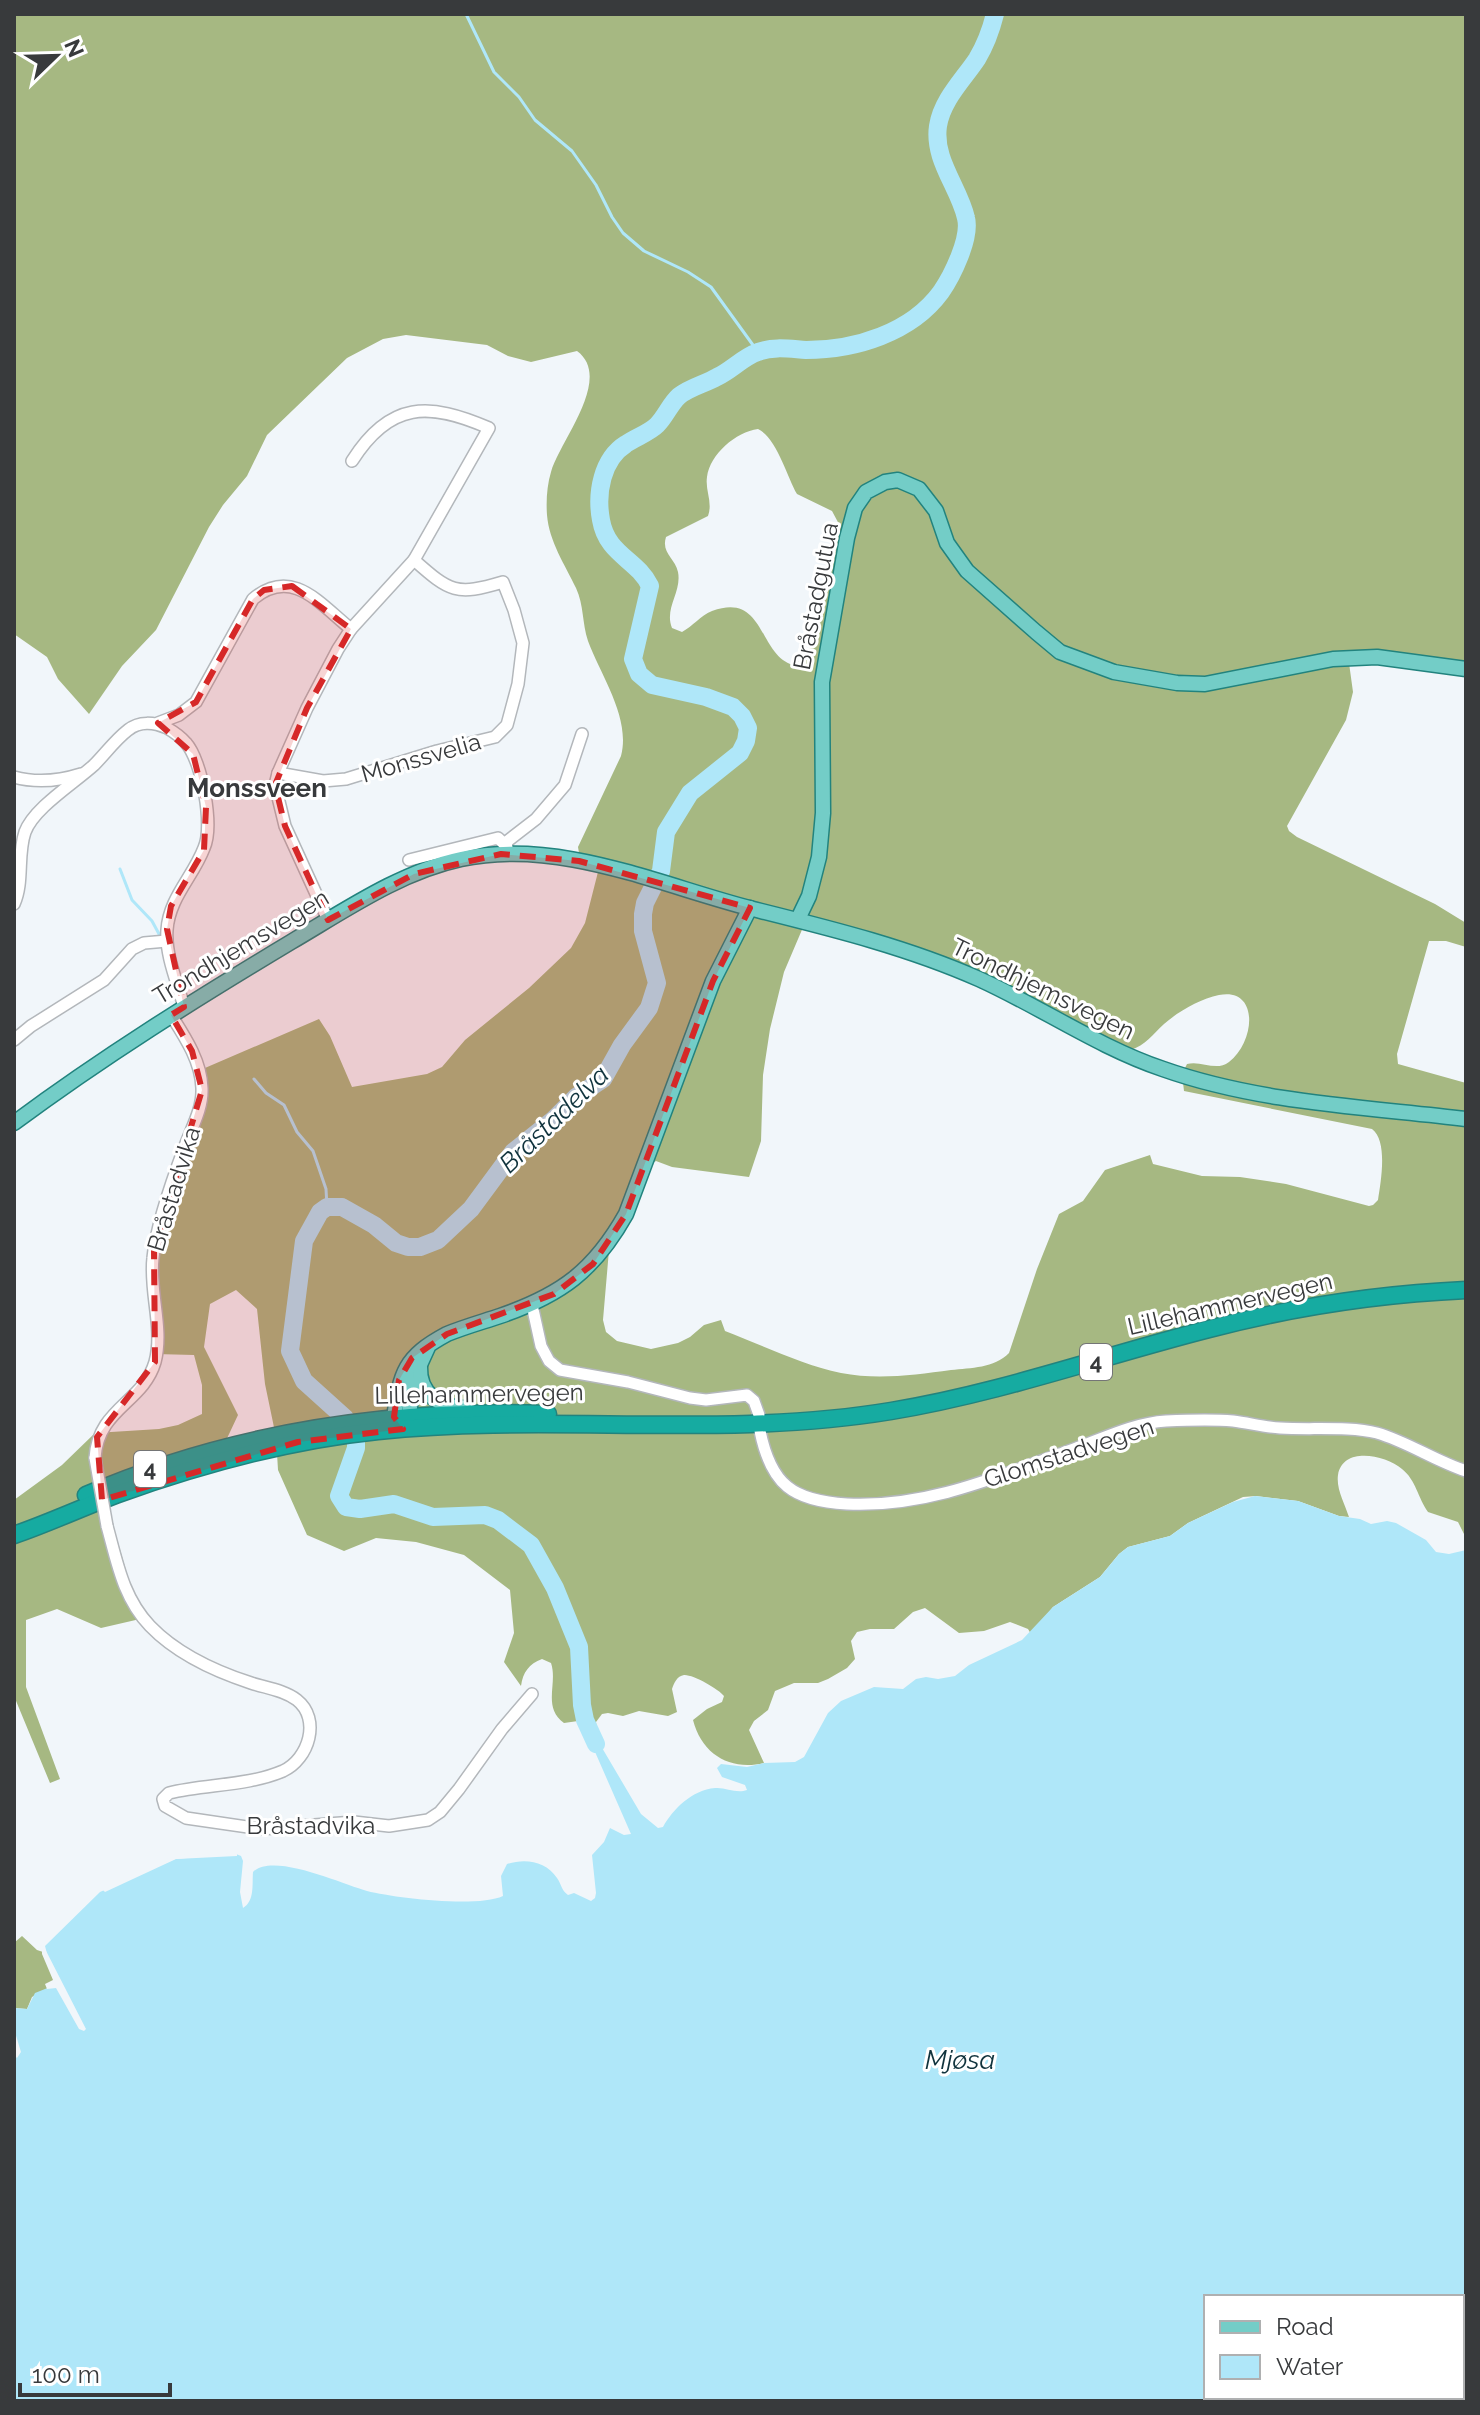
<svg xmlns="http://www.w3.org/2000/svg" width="1480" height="2415" font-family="Raleway,sans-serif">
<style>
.forest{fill:#a6b882;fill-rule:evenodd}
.water{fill:#afe7f9;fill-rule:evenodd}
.pier{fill:#f1f6fa}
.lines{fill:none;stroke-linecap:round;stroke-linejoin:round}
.stream{stroke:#afe7f9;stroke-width:3}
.river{stroke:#afe7f9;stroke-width:18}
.minor-casing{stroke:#b3b7bb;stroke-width:14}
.major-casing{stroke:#22837e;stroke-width:17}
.highway-casing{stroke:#22837e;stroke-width:19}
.minor{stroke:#fff;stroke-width:11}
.major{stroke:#73cdc7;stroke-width:14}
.highway{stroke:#16aba1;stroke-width:16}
.minor-bridge-casing{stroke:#b3b7bb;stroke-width:14;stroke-linecap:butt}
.minor-bridge{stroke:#fff;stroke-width:11}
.marked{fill:#d62828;fill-opacity:0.2;stroke:#d62828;stroke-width:6;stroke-dasharray:16 10;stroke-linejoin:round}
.labels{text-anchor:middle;stroke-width:6;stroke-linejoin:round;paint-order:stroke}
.shield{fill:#fff;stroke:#747576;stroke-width:2}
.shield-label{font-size:22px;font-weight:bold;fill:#383a3c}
.street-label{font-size:24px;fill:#383a3c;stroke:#fff}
.neighbourhood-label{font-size:26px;font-weight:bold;fill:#383a3c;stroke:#fff}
.water-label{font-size:26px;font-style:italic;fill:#10333d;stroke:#fff}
</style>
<rect width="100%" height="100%" fill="#f1f6fa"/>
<g class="forest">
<path d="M14 14H1466V668L1400 657 1349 663 1353 692 1346 720 1287 826 1289 831 1297 837 1435 904 1466 923V947L1446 941H1429L1397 1054 1398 1064 1466 1083V1538L1458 1522 1428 1512C1418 1498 1416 1480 1402 1469 1385 1455 1343 1446 1338 1475 1336 1489 1345 1504 1349 1517L1339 1516 1298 1501 1256 1496 1243 1497 1188 1523 1170 1536 1128 1547 1119 1554 1100 1577 1053 1607 1031 1634 1028 1629 1010 1622 984 1631 959 1633 925 1608 913 1612 894 1629H870L857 1632 851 1641 855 1659 847 1668 828 1679 818 1683H794L775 1691 768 1710 754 1721 749 1730 764 1763C731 1771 702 1755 693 1720L707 1709 722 1702 724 1696C719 1689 692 1674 684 1675 677 1676 674 1683 672 1689L677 1712 668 1716 639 1711 623 1716 608 1713 602 1714 596 1722 598 1741 592 1745 578 1721 564 1723C542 1707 558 1684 551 1663L542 1659C529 1664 523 1672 521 1686L504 1662 514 1633 510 1590 464 1555 416 1542 376 1538 344 1551 307 1535 278 1470 276 1437 265 1384 257 1309 236 1290 210 1304 204 1347 238 1415 222 1449 104 1494 140 1619 101 1628 57 1609 26 1620V1687L60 1779 50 1783 14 1696V1500L62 1465 95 1433 159 1429 178 1425 202 1414V1385L194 1355 155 1354 154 1248 199 1119 198 1071 319 1019 330 1036 352 1087 427 1074 442 1067 465 1040 529 988 571 948 585 923 599 868 579 853 578 847 621 756C631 718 601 676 588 641 582 623 584 605 576 588 565 565 549 541 547 515 546 501 547 485 551 472 559 442 614 378 577 351L531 362 508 356 487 345 406 335 383 339 347 358 267 435 247 476 223 505 209 527 156 630 122 666 89 714 58 679 47 657 14 634ZM758 429C777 438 787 477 797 494L832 511 840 526 833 566 811 645 806 657 793 665C758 655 765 591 712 611 700 616 693 626 682 632L672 628C664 608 682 592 678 572 675 558 661 553 666 537L708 516C713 502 705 491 707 477 710 454 736 432 758 429ZM804 925 980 982 1130 1050C1146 1045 1152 1035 1164 1024 1179 1011 1200 999 1219 995 1259 987 1256 1041 1229 1062 1216 1072 1201 1060 1187 1064L1182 1074 1184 1091 1372 1129C1388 1141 1381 1181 1378 1200L1373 1205 1369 1206 1286 1184 1240 1177 1202 1176 1153 1164 1150 1155 1105 1170 1083 1201 1059 1214 1037 1269 1009 1353C994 1368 971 1368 951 1370 915 1375 877 1380 841 1373 802 1365 762 1345 725 1331L721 1320 704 1325 690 1337 678 1343 651 1349 617 1341 606 1332 603 1320 609 1250 651 1164 656 1161 672 1167 749 1177 761 1141 763 1075 770 1029 784 972Z"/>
<polygon points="22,1936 37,1950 46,1953 55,1984 32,1997 27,2009 14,2008 14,1943"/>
</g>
<path class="water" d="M1255 1496 1298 1501 1339 1516 1360 1519 1371 1524 1387 1521 1396 1523 1426 1540 1436 1552 1449 1554 1466 1550V2401H14V2055L17 2058 21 2052 14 2029V2008L27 2009 35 1993 55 1985 45 1946 100 1892 175 1859 236 1854 241 1856 243 1861 240 1892 243 1908C255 1901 252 1884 253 1872 273 1852 342 1884 367 1891 395 1898 477 1908 503 1896L501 1876 507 1864C525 1858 546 1861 557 1878 562 1885 561 1890 568 1895L574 1893 591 1901 595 1898 596 1893 592 1855 604 1842 610 1828 624 1835 631 1834 592 1745 598 1741 641 1814 658 1828 663 1827C673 1809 692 1790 715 1788 726 1787 736 1794 747 1790L745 1785 722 1777 717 1768 721 1764 747 1767 764 1763 795 1762 804 1757 828 1713 841 1701 874 1687 903 1689 916 1679 926 1677 938 1679 955 1676 969 1665 1022 1640 1053 1607 1100 1577 1119 1554 1128 1547 1170 1536 1188 1523 1233 1502ZM1206 2297H1462V2397H1206Z"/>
<g class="pier">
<polygon points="237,1853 237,1856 176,1859 105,1892 102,1889 174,1855"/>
<polygon points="42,1943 86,2029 84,2031 79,2029 56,1988 47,1989 45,1984 53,1980 42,1954"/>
</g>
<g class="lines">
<g class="stream">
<polyline points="466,14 494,72 519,97 535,120 572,151 596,185 612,217 623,233 644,251 688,272 711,287 758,352"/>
<polyline points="120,869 132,900 152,921 159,934"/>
<polyline points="254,1079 266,1093 284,1105 297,1132 313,1151 326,1189 327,1207"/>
</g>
<path class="river" d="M596 1744 585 1720 582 1705 579 1647 555 1588 531 1545 498 1520 485 1515 433 1517 394 1504 360 1509 346 1507 339 1496 356 1448V1434L345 1418 304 1381 290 1351 304 1241 320 1212 327 1207H342L374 1225 396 1243 408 1247H420L438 1240 471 1209 513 1152 553 1120 576 1097 603 1079 622 1045 649 1008 657 983 643 931V914L645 903 661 871 666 832 690 793 740 753 746 741 748 728 742 716 733 707 706 697 652 685 639 674 633 659 650 586C637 559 607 555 601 520 596 493 602 459 626 444 636 437 649 433 657 425 666 416 670 404 679 396 690 387 705 384 717 377 732 370 743 357 758 352 774 346 790 349 806 350 855 350 911 333 941 292 952 276 971 238 966 218 959 187 933 160 938 126 942 100 963 80 977 59 986 44 991 30 995 14"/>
<defs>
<g id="minor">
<path d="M158 723 179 715 196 702 253 599C292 566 320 604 351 629"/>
<path d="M278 773 323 781 346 779 437 751 495 737 507 725 518 684 523 643 514 610 503 582C456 596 450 592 414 560"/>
<path d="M14 777C36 783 59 781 81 774"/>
<polyline points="505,843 536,819 565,785 582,734"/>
<polyline points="409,860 498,838 507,847"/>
<path d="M14 904C24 882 17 855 25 832 34 808 73 784 94 765 105 754 115 740 128 730 139 721 154 722 167 728 174 732 181 737 186 743 202 761 214 826 204 848 193 877 169 898 167 930 165 955 178 984 184 1007"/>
<path d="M328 920 285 826 275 785 278 773 307 708 338 649 351 629 414 560 489 428C429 402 390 401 352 461"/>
<polyline points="14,1040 31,1026 104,980 132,949 144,943 167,941"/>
<polyline points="532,1305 541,1346 549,1361 560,1370 628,1382 690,1398 706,1400 747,1395 754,1401 759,1415"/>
<path d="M760 1431C771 1485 793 1501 847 1504 927 1508 999 1476 1074 1449 1104 1438 1134 1423 1166 1421 1188 1420 1210 1419 1233 1421 1249 1423 1264 1427 1280 1428 1310 1430 1349 1426 1377 1433 1408 1442 1435 1461 1466 1471"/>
<path d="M95 1458C98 1408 143 1403 155 1362 164 1328 149 1292 153 1258 156 1225 173 1178 185 1146 192 1127 203 1108 202 1088 201 1061 185 1037 171 1015"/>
<path d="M107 1526C117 1562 123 1598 150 1626 177 1654 214 1671 251 1683 266 1688 284 1690 297 1700 321 1719 309 1759 283 1771 248 1786 206 1784 169 1793L163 1799 165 1806 186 1818 261 1829 354 1822 389 1826 428 1820 440 1812 459 1789 502 1729 532 1694"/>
</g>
<g id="major">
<polyline points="798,919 809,896 819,857 823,813 822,682 847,538 855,508 866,492 885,482 898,480 919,489 936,511 947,543 967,571 1036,632 1060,652 1114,672 1177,683 1205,684 1333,659 1377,657 1466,669"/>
<path d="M14 1123C103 1057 196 999 291 942 344 911 400 872 461 859 560 838 659 885 753 909 829 928 907 947 979 979 1041 1007 1098 1047 1163 1069 1259 1103 1366 1107 1466 1119"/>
<path d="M428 1347 413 1380 409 1416 403 1429 394 1417C401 1372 404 1357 447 1334 464 1327 482 1322 500 1316 561 1295 594 1271 626 1214L713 981 750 908"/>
<path d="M420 1367C419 1394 440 1408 466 1408"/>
</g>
<g id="highway">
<path d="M86 1495C233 1432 389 1409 548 1414"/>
<path d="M14 1535C49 1523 83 1507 118 1494 202 1464 289 1440 378 1431 549 1413 721 1439 891 1411 1000 1393 1103 1356 1209 1329 1293 1307 1379 1294 1466 1290"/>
</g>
</defs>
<use href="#minor" class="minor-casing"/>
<use href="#major" class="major-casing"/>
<use href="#highway" class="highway-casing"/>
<use href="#minor" class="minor"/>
<use href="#major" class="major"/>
<use href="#highway" class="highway"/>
<defs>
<polyline id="minor-bridge" points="95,1458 107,1526"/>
</defs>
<use href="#minor-bridge" class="minor-bridge-casing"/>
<use href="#minor-bridge" class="minor-bridge"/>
</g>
<path class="marked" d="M292 586 351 629 307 708 275 785 285 826 328 920 414 874 501 854 579 861 750 908 713 981 626 1214 593 1264 554 1294 447 1334 412 1358 399 1380 394 1417 403 1429 298 1442 102 1500 97 1437 155 1362 154 1250 202 1090 192 1051 171 1015 184 1007 167 929 171 906 204 850 206 807 193 754 158 723 196 702 253 599 264 590Z"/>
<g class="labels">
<g class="shield">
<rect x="1080" y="1344" width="32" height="36" rx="6"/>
<rect x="134" y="1451" width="32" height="36" rx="6"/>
</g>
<g class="shield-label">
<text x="1096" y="1370">4</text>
<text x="150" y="1477">4</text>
</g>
<g class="street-label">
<text transform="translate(816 596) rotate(-79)" y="8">Bråstadgutua</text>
<text transform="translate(421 758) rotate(-16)" y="8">Monssvelia</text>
<text transform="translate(241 947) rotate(-31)" y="8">Trondhjemsvegen</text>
<text transform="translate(1043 989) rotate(26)" y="8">Trondhjemsvegen</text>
<text transform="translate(174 1189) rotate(-73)" y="8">Bråstadvika</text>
<text transform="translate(1230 1304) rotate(-13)" y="8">Lillehammervegen</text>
<text transform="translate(479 1394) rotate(-1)" y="8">Lillehammervegen</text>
<text transform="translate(1069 1453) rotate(-18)" y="8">Glomstadvegen</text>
<text x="311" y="1834">Bråstadvika</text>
</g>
<g class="neighbourhood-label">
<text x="257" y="797">Monssveen</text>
</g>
<g class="water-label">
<text transform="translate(554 1119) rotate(-44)" y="9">Bråstadelva</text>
<text x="960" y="2069">Mjøsa</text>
</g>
</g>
<rect width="1480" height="2415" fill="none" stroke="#383a3c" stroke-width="32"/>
<rect x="1204" y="2295" width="260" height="104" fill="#ffffff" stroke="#afb0b1" stroke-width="2"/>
<rect x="1220" y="2321" width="40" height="12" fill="#73cdc7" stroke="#afb0b1" stroke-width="2"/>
<text x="1276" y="2335" font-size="24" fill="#383a3c">Road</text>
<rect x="1220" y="2355" width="40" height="24" fill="#afe7f9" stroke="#afb0b1" stroke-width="2"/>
<text x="1276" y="2375" font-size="24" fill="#383a3c">Water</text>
<g transform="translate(56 56) rotate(67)" stroke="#ffffff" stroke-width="6" paint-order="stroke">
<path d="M0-6L14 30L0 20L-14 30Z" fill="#383a3c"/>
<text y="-12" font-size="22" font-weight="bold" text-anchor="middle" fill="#383a3c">N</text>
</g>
<path d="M20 2383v12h150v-12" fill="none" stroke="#383a3c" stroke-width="4"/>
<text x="32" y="2383" font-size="24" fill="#383a3c" stroke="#ffffff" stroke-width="6" paint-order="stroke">100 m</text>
</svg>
